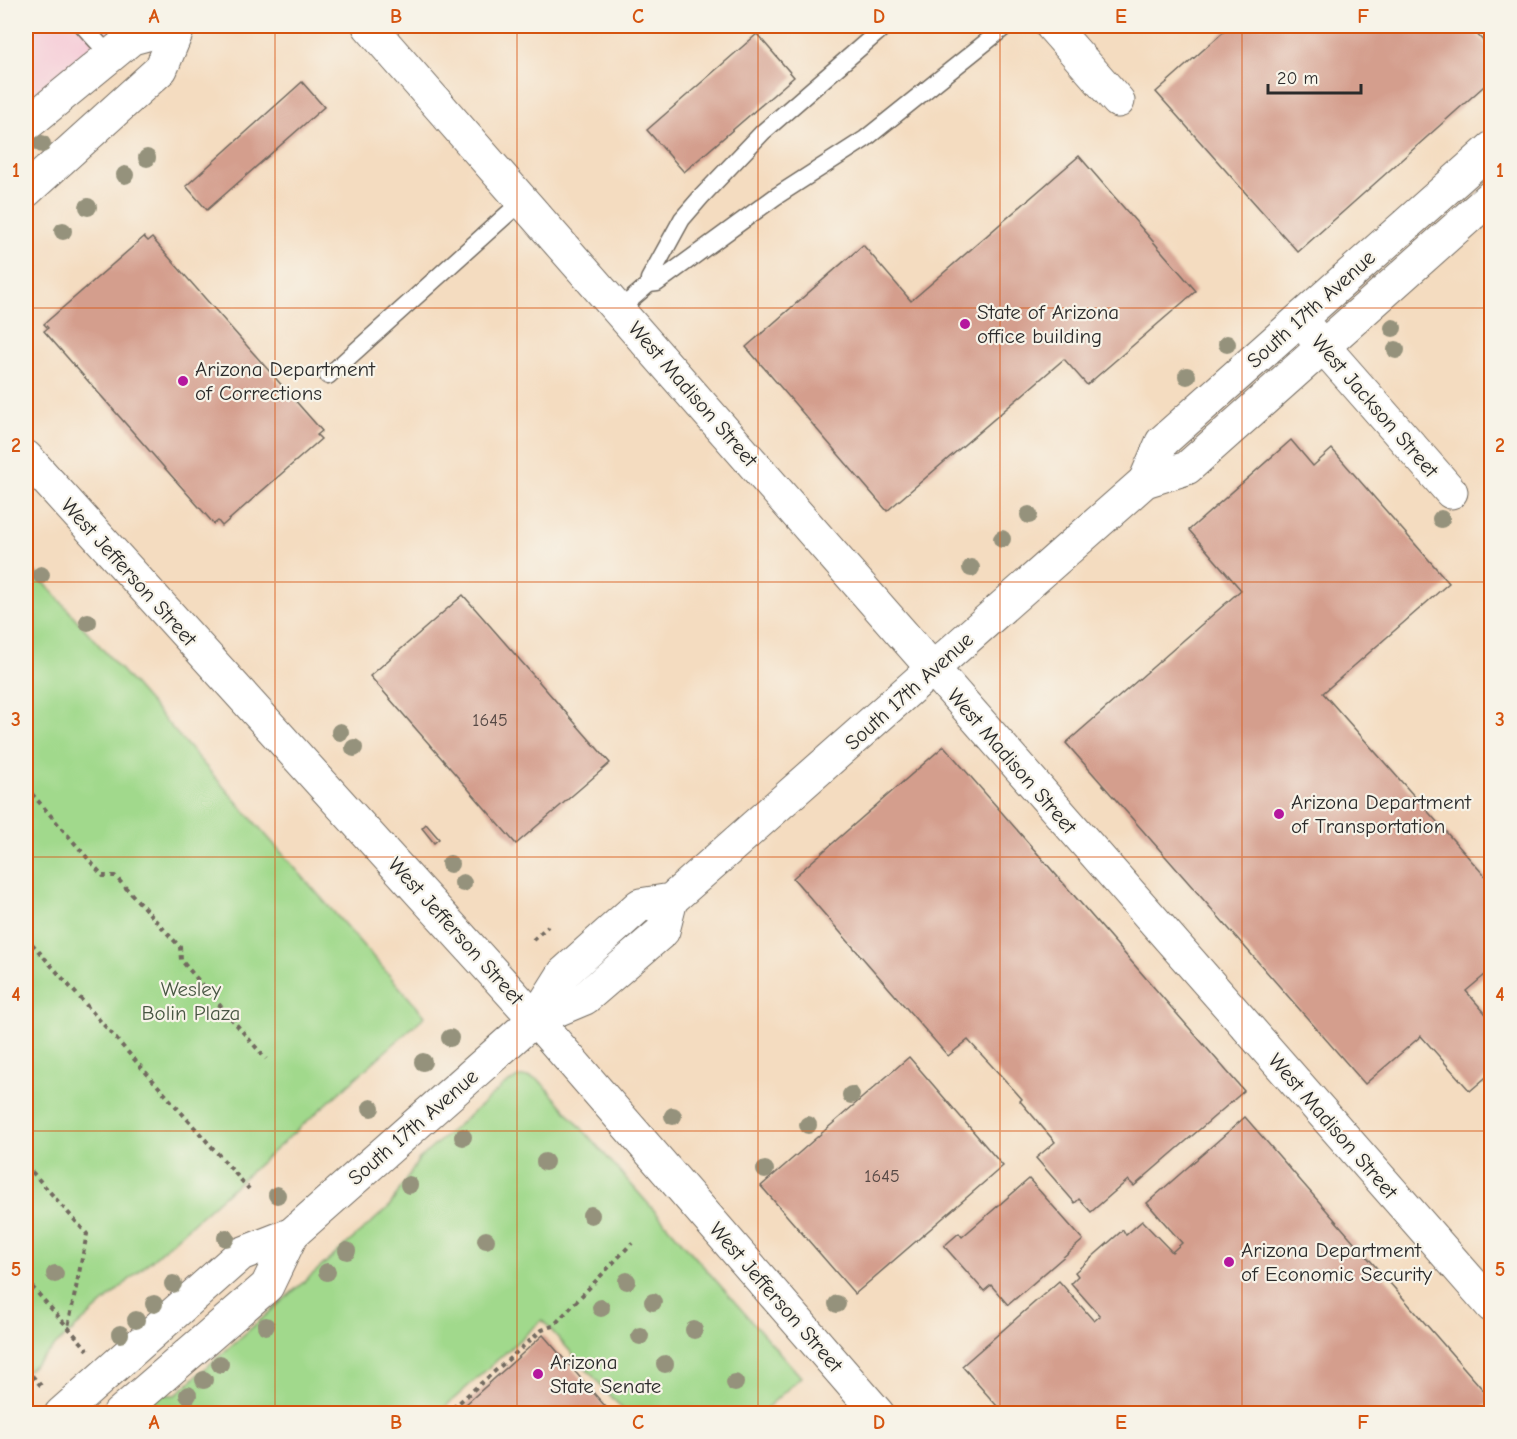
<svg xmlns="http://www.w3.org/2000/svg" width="1517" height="1439" font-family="'Comic Neue',sans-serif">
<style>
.built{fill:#f6cfd9}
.green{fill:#a1d98c;stroke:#66825c;stroke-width:1.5}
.building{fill:#d49e8d}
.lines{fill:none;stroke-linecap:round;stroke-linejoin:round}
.lane-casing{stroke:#71695f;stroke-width:19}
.street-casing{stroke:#71695f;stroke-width:35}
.secondary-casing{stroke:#71695f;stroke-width:35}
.path{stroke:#71695f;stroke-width:4;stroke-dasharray:4.5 4.5;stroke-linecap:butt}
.lane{stroke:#fff;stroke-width:16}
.street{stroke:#fff;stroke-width:33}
.secondary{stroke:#fff;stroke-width:33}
.tree{fill:#95927b}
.grid{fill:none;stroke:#d5540f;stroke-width:1.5;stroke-opacity:0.55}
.poi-dot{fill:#b5179e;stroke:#f7f3e8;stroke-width:2}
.labels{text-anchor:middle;stroke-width:4.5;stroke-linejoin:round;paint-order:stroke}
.number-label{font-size:18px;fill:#554844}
.street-label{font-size:21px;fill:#2b2b2b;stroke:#f7f3e8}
.poi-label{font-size:21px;fill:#2b2b2b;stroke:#f7f3e8;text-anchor:start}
.park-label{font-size:21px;fill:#485643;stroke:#f7f3e8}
.neatline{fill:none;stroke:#d5540f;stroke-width:2}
.grid-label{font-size:20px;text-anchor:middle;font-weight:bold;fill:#d5540f}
</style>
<rect width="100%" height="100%" fill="#f7f3e8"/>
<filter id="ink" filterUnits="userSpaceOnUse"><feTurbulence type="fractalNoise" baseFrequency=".0167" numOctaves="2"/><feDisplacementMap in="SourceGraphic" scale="12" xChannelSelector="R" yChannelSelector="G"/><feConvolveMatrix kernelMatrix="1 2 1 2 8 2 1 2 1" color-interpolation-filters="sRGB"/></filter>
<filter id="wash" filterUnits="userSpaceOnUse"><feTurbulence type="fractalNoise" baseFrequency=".008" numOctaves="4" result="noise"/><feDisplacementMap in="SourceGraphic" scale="24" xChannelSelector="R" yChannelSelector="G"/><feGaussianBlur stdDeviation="1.35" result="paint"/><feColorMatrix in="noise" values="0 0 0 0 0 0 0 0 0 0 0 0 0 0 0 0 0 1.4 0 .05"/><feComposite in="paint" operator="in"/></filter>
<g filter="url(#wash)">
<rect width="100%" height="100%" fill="#f4dcc0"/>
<polygon class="built" points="26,26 117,26 26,100"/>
<g class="green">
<polygon points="26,562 425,1016 26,1372"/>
<polygon points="518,1077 529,1077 540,1081 801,1377 761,1413 626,1413 542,1320 438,1413 151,1414 142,1404 160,1391 168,1395 175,1395 389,1207 419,1159 504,1085"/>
</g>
<g id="blocks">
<g class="building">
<polygon points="1230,26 1469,26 1492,50 1492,79 1298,252 1156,92"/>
<polygon points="757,34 794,77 684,172 647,130"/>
<polygon points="302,82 324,107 207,210 186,186"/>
<polygon points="1079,156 1196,291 1087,385 1064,359 887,511 746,347 863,245 911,301"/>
<polygon points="144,237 148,241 152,238 322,431 317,435 321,439 222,526 218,521 214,524 44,331 48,328 44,324"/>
<polygon points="1291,440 1313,466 1332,449 1449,583 1323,693 1492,884 1492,969 1466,991 1492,1021 1492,1072 1470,1091 1421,1036 1365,1084 1066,743 1241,590 1189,530"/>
<polygon points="463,595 610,763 516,844 370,676"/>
<polygon points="944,746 1244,1091 1134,1186 1128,1180 1091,1212 1079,1199 1075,1203 1036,1158 1055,1142 1020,1101 1022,1099 1015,1091 968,1040 948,1056 793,878"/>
<polygon points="426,824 439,839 434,843 422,828"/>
<polygon points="909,1057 1003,1166 855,1294 761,1186"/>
<polygon points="1245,1117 1492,1400 1476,1414 1004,1414 962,1366 1059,1281 1094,1321 1100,1316 1071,1283 1078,1276 1075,1272 1123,1230 1126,1235 1142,1221 1172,1252 1182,1243 1147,1203"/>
<polygon points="1029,1179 1083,1240 1008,1305 991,1285 984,1291 944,1246 959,1233 962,1237"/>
<polygon points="543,1335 612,1414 455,1414"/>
</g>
</g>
</g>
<g filter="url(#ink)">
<use href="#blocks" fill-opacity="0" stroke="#71695f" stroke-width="1.5"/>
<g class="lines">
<defs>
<g id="lane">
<polyline points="83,26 110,56"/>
<polyline points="113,26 128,42"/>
<polyline points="649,284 649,279 682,219 701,197 763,132 885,26"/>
<polyline points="620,309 649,284 657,283 775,197 865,139 1006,26"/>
<polyline points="328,376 523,200"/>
</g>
<g id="street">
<polyline points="369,26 1492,1306"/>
<polyline points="1052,26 1118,101"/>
<polyline points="26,125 132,38 176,26"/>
<polyline points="26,191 161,69 179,26"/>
<polyline points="1300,320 1451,492"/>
</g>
<g id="secondary">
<polyline points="26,457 535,1019 878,1414"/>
<polyline points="1145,481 1162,442 1492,148"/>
<polyline points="535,1019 585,998 663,931 671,900"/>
<polyline points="61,1414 241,1254 292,1234 535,1019 564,973 640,905 671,900 1145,481 1187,468 1492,196"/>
<polyline points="119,1414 267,1286 292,1234"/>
</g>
</defs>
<use href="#lane" class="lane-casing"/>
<use href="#street" class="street-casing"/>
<use href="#secondary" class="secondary-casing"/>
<g class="path">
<polyline points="26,787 103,876 115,876 180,947 181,960 266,1059"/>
<polyline points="26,937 249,1189"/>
<polyline points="533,940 548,926"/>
<polyline points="26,1165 87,1234 68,1327"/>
<polyline points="26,1280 88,1350"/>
<polyline points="26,1369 43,1388"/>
<polyline points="446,1414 542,1330 553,1326 632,1243"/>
</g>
<use href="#lane" class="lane"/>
<use href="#street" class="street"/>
<use href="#secondary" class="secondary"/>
</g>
<g class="tree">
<circle cx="42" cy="144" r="9"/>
<circle cx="147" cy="158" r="9"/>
<circle cx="125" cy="175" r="9"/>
<circle cx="88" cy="207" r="9"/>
<circle cx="63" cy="231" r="9"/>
<circle cx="1393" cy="328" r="9"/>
<circle cx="1227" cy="344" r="9"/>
<circle cx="1396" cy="350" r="9"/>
<circle cx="1187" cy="376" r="9"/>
<circle cx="1029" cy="515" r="9"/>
<circle cx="1441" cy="519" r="9"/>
<circle cx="1002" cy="539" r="9"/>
<circle cx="971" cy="568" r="9"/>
<circle cx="41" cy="575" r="9"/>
<circle cx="88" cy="622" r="9"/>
<circle cx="340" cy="732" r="9"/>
<circle cx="354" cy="748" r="9"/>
<circle cx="450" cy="864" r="9"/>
<circle cx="463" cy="883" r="9"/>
<circle cx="450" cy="1038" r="9"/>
<circle cx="423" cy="1062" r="9"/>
<circle cx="851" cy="1095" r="9"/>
<circle cx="371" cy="1108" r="9"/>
<circle cx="673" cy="1116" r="9"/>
<circle cx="808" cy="1125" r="9"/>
<circle cx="463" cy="1137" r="9"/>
<circle cx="545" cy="1162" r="9"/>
<circle cx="765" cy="1170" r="9"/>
<circle cx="409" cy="1185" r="9"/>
<circle cx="277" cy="1195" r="9"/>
<circle cx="591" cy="1215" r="9"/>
<circle cx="226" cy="1238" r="9"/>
<circle cx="486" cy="1240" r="9"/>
<circle cx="347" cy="1251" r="9"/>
<circle cx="327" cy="1272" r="9"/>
<circle cx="55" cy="1274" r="9"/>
<circle cx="627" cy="1281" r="9"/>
<circle cx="173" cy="1284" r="9"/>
<circle cx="653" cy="1302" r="9"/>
<circle cx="154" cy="1304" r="9"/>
<circle cx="837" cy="1304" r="9"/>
<circle cx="601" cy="1308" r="9"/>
<circle cx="136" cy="1320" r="9"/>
<circle cx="266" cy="1326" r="9"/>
<circle cx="694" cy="1330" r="9"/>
<circle cx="120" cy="1334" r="9"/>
<circle cx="640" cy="1336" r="9"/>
<circle cx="220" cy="1364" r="9"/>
<circle cx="665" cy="1364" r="9"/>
<circle cx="204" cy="1380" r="9"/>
<circle cx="735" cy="1383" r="9"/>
<circle cx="188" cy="1395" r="9"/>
</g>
</g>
<path class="grid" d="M275 26V1414M517 26V1414M758 26V1414M1000 26V1414M1242 26V1414M26 308H1492M26 582H1492M26 857H1492M26 1131H1492"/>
<g class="poi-dot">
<circle cx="965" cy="324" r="6"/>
<circle cx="183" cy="381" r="6"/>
<circle cx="1279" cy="814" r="6"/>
<circle cx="1229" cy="1262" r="6"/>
<circle cx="538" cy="1374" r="6"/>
</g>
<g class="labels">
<g class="number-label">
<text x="490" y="726">1645</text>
<text x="882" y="1182">1645</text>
</g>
<g class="street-label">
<text transform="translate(1311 309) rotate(-42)" y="7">South 17th Avenue</text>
<text transform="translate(693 394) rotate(49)" y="7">West Madison Street</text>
<text transform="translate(1375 406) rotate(49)" y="7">West Jackson Street</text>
<text transform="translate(129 572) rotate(48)" y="7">West Jefferson Street</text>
<text transform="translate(909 691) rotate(-42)" y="7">South 17th Avenue</text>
<text transform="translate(1012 761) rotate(49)" y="7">West Madison Street</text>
<text transform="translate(456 931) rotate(48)" y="7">West Jefferson Street</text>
<text transform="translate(1333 1126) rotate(49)" y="7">West Madison Street</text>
<text transform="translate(413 1127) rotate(-41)" y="7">South 17th Avenue</text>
<text transform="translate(776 1297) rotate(49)" y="7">West Jefferson Street</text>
</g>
<g class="poi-label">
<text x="977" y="319">State of Arizona<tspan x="977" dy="24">office building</tspan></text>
<text x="195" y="376">Arizona Department<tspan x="195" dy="24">of Corrections</tspan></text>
<text x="1291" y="809">Arizona Department<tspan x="1291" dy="24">of Transportation</tspan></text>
<text x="1241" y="1257">Arizona Department<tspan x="1241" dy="24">of Economic Security</tspan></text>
<text x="550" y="1369">Arizona<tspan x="550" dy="24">State Senate</tspan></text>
</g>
<g class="park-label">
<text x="191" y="996">Wesley<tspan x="191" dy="24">Bolin Plaza</tspan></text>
</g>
</g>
<rect width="1517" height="1439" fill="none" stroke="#f7f3e8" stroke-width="66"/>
<path d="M1268 84v9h93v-9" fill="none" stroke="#2b2b2b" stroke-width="3"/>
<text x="1277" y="84" font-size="18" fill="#2b2b2b" stroke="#f7f3e8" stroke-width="4.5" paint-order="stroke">20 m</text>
<rect x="33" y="33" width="1451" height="1373" class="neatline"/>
<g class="grid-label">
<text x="154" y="23">A</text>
<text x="396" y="23">B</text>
<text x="638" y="23">C</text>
<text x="879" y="23">D</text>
<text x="1121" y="23">E</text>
<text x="1363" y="23">F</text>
<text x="16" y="177">1</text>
<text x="1500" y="177">1</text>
<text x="16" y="452">2</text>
<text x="1500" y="452">2</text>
<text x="16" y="726">3</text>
<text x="1500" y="726">3</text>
<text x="16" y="1001">4</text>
<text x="1500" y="1001">4</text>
<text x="16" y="1276">5</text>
<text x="1500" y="1276">5</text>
<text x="154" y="1429">A</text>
<text x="396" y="1429">B</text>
<text x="638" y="1429">C</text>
<text x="879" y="1429">D</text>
<text x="1121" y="1429">E</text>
<text x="1363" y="1429">F</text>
</g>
</svg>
